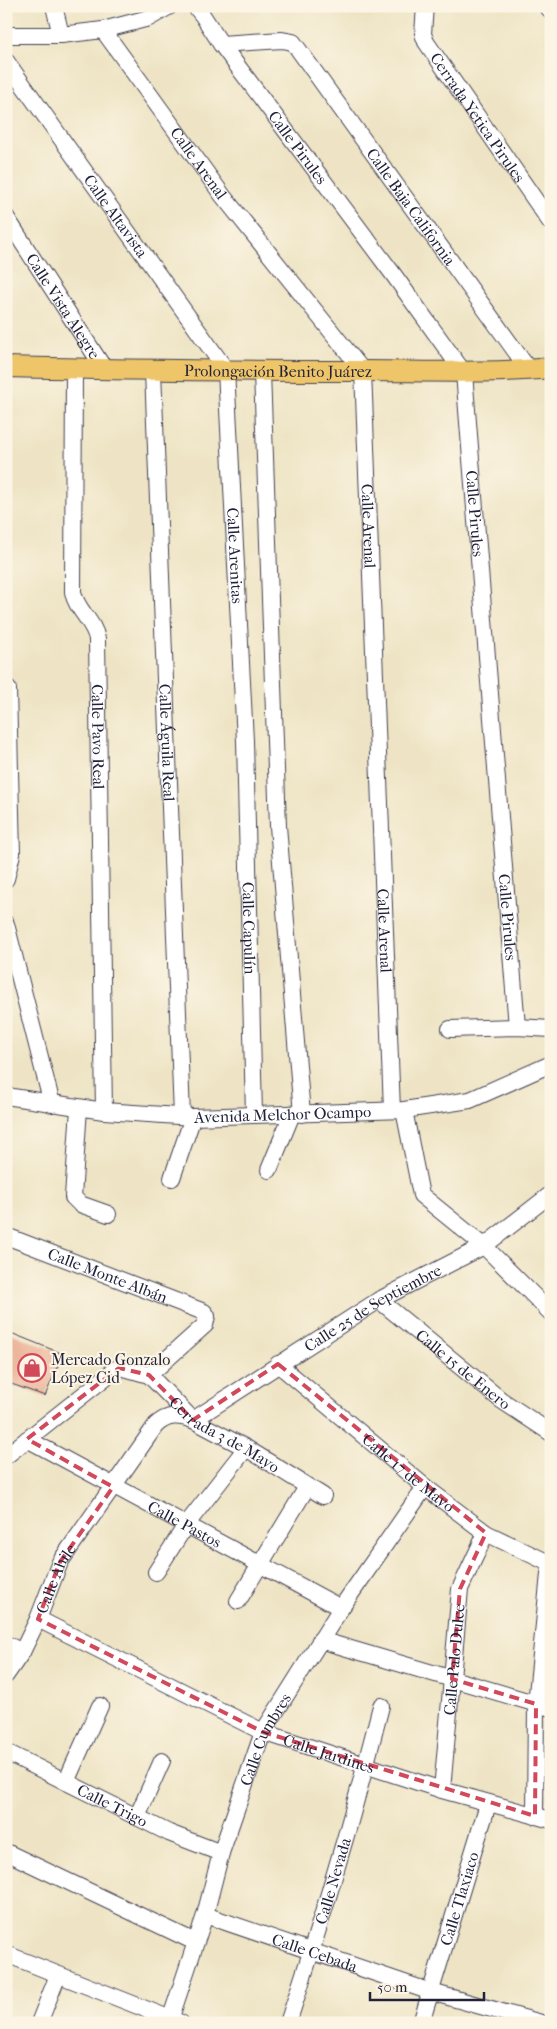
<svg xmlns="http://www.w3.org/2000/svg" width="557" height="2029" font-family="'IM FELL French Canon',serif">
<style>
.building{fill:#e69f80}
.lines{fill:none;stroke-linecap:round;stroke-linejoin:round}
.minor-casing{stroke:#413f50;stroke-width:18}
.major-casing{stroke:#413f50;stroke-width:22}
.minor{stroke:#fff;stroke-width:16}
.major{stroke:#eec569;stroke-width:20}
.marked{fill:none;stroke:#d1495b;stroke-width:4;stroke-dasharray:10 6;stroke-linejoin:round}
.labels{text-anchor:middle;stroke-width:4;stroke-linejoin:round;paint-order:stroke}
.street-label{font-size:16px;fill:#22223b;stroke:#fcf5e5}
.poi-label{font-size:16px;fill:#22223b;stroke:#fcf5e5;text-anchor:start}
</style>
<rect width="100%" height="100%" fill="#fcf5e5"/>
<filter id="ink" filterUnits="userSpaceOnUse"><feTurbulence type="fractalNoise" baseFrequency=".02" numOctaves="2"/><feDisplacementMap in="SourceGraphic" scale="10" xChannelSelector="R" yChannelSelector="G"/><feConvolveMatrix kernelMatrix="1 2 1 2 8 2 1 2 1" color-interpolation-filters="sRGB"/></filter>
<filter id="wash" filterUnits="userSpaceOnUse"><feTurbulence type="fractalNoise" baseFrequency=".0096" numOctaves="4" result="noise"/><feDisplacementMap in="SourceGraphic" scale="20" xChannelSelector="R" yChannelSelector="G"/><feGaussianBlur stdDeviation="1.12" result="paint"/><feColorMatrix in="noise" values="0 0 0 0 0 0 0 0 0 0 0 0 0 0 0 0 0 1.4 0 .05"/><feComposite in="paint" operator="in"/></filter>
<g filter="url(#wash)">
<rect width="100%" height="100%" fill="#eee4c5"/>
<g id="blocks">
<polygon class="building" points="6,1331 63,1354 45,1396 6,1382"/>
</g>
</g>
<g filter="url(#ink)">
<use href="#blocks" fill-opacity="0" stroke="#413f50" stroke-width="1"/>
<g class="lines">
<defs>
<g id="minor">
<polyline points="54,6 61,35"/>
<path id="s1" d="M195 6 203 16 221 44 393 274 464 373 517 1027"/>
<path id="s2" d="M425 6 423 34 426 42 551 223"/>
<polyline points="547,6 551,11"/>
<path id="s3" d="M103 30 223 196 363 371 392 1110"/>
<polyline points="6,35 61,35 103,30 149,18 170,6"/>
<path id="s4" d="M221 44 282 40 293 42 529 370"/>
<path id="s5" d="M6 61 226 370 245 741 254 1115"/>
<path id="s6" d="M6 217 105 370"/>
<path id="s7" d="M74 369 73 592C76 610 94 621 97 639L104 1111"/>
<path id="s8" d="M153 371 182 1116"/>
<polyline points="262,372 278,826 302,1114"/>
<polyline points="6,879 12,854 8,689"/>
<polyline points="6,924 52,1104"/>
<polyline points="450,1029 517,1027 551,1029"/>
<path id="s9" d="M6 1096 104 1111 193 1117 404 1110 470 1100 551 1064"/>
<polyline points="79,1108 73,1197 80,1204 108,1214"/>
<polyline points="404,1110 421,1195 484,1246 551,1313"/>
<polyline points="269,1170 292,1114"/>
<polyline points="172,1178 193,1117"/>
<path id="s10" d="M6 1236 204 1312 207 1316 205 1325 149 1375"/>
<path id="s11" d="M379 1300 501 1400 551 1433"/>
<path id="s12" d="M278 1364 425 1487 486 1533 551 1564"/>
<path id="s13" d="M193 1420 379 1300 484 1246 551 1194"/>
<path id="s14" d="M27 1439 341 1608"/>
<path id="s15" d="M6 1456 116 1369 121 1367 149 1375 193 1420 246 1448 323 1496"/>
<polyline points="156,1572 186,1525 246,1448"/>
<polyline points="238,1601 307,1487"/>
<path id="s16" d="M38 1619 263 1732 442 1790 551 1820"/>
<polyline points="320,1640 551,1708"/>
<polyline points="6,1644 22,1652"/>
<path id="s17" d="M6 1675 22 1652 38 1619 60 1562 156 1425C168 1414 179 1415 193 1420"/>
<path id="s18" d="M6 1752 169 1833 221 1853"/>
<polyline points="66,1782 100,1706"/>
<path id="s19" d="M442 1790 460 1589 486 1533"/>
<polyline points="535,1816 536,1704 550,1564"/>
<polyline points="137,1817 162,1761"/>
<polyline points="6,1852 195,1942"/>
<path id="s20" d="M205 1915 431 1992 541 2023"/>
<polyline points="6,1954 181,2023"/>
<polyline points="39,2023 58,1975"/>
<path id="s21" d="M169 2023 205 1915 221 1853 263 1732 341 1608 425 1487"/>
<path id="s22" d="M288 2023C323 1918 354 1812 381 1706"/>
<path id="s23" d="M421 2023 488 1804"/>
</g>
<g id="major">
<path id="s24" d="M6 367C125 370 243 371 362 371 425 371 488 374 551 368"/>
</g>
</defs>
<use href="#minor" class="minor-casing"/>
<use href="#major" class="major-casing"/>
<use href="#minor" class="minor"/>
<use href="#major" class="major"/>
</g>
</g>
<path class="marked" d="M278 1364 486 1533 460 1589 452 1679 536 1704 535 1816 263 1732 38 1619 60 1562 113 1487 27 1439 119 1368 149 1375 193 1420Z"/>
<defs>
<symbol id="shop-ring" viewBox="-11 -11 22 22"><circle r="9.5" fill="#fcf5e5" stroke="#d1495b" stroke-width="1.5"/><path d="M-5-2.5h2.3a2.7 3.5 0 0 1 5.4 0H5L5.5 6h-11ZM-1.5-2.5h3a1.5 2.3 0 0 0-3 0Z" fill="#d1495b"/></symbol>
</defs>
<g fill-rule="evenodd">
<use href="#shop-ring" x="16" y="1352" width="32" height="32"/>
</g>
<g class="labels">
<g class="street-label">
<text dy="6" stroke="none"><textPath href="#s2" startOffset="128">Cerrada Yetica Pirules</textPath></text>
<text dy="6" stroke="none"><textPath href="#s1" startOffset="175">Calle Pirules</textPath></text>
<text dy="6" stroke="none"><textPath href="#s3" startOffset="164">Calle Arenal</textPath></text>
<text dy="6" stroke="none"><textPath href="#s4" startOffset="275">Calle Baja California</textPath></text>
<text dy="6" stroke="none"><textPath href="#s5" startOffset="190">Calle Altavista</textPath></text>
<text dy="6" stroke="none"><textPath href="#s6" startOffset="106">Calle Vista Alegre</textPath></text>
<text dy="6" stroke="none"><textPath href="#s24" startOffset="272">Prolongación Benito Juárez</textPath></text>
<text dy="6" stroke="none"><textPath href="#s1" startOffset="596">Calle Pirules</textPath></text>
<text dy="6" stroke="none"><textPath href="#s3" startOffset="584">Calle Arenal</textPath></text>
<text dy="6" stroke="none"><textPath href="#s5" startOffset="565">Calle Arenitas</textPath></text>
<text dy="6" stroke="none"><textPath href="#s7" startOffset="374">Calle Pavo Real</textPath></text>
<text dy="6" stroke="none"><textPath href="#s8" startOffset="372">Calle Águila Real</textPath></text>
<text dy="6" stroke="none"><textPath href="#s1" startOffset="1001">Calle Pirules</textPath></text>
<text dy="6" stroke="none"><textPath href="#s5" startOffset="938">Calle Capulín</textPath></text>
<text dy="6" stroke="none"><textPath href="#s3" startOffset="989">Calle Arenal</textPath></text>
<text dy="6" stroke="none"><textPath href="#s9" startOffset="278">Avenida Melchor Ocampo</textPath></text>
<text dy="6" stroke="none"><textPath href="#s10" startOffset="109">Calle Monte Albán</textPath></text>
<text dy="6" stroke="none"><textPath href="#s13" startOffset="212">Calle 25 de Septiembre</textPath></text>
<text dy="6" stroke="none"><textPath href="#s11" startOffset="109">Calle 15 de Enero</textPath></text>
<text dy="6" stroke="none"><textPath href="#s15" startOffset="272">Cerrada 3 de Mayo</textPath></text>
<text dy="6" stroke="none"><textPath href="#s12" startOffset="170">Calle 17 de Mayo</textPath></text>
<text dy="6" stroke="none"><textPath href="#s14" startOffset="179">Calle Pastos</textPath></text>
<text dy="6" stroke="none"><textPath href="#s17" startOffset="109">Calle Ahile</textPath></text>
<text dy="6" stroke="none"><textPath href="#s19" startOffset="131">Calle Palo Dulce</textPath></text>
<text dy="6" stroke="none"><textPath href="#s21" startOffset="300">Calle Cumbres</textPath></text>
<text dy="6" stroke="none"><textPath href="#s16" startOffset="321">Calle Jardines</textPath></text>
<text dy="6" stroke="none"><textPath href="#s18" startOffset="119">Calle Trigo</textPath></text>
<text dy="6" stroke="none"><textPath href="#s22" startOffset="149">Calle Nevada</textPath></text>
<text dy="6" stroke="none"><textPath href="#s23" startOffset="130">Calle Tlaxiaco</textPath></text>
<text dy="6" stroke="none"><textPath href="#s20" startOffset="116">Calle Cebada</textPath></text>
</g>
<g class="poi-label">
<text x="51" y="1365">Mercado Gonzalo<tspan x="51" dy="18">López Cid</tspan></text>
</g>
</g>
<rect width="557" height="2029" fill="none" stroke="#fcf5e5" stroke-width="25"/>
<path d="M370 1992v8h114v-8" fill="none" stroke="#22223b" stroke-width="2.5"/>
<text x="377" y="1992" font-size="15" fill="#22223b" stroke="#fcf5e5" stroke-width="4" paint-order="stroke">50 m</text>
</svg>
